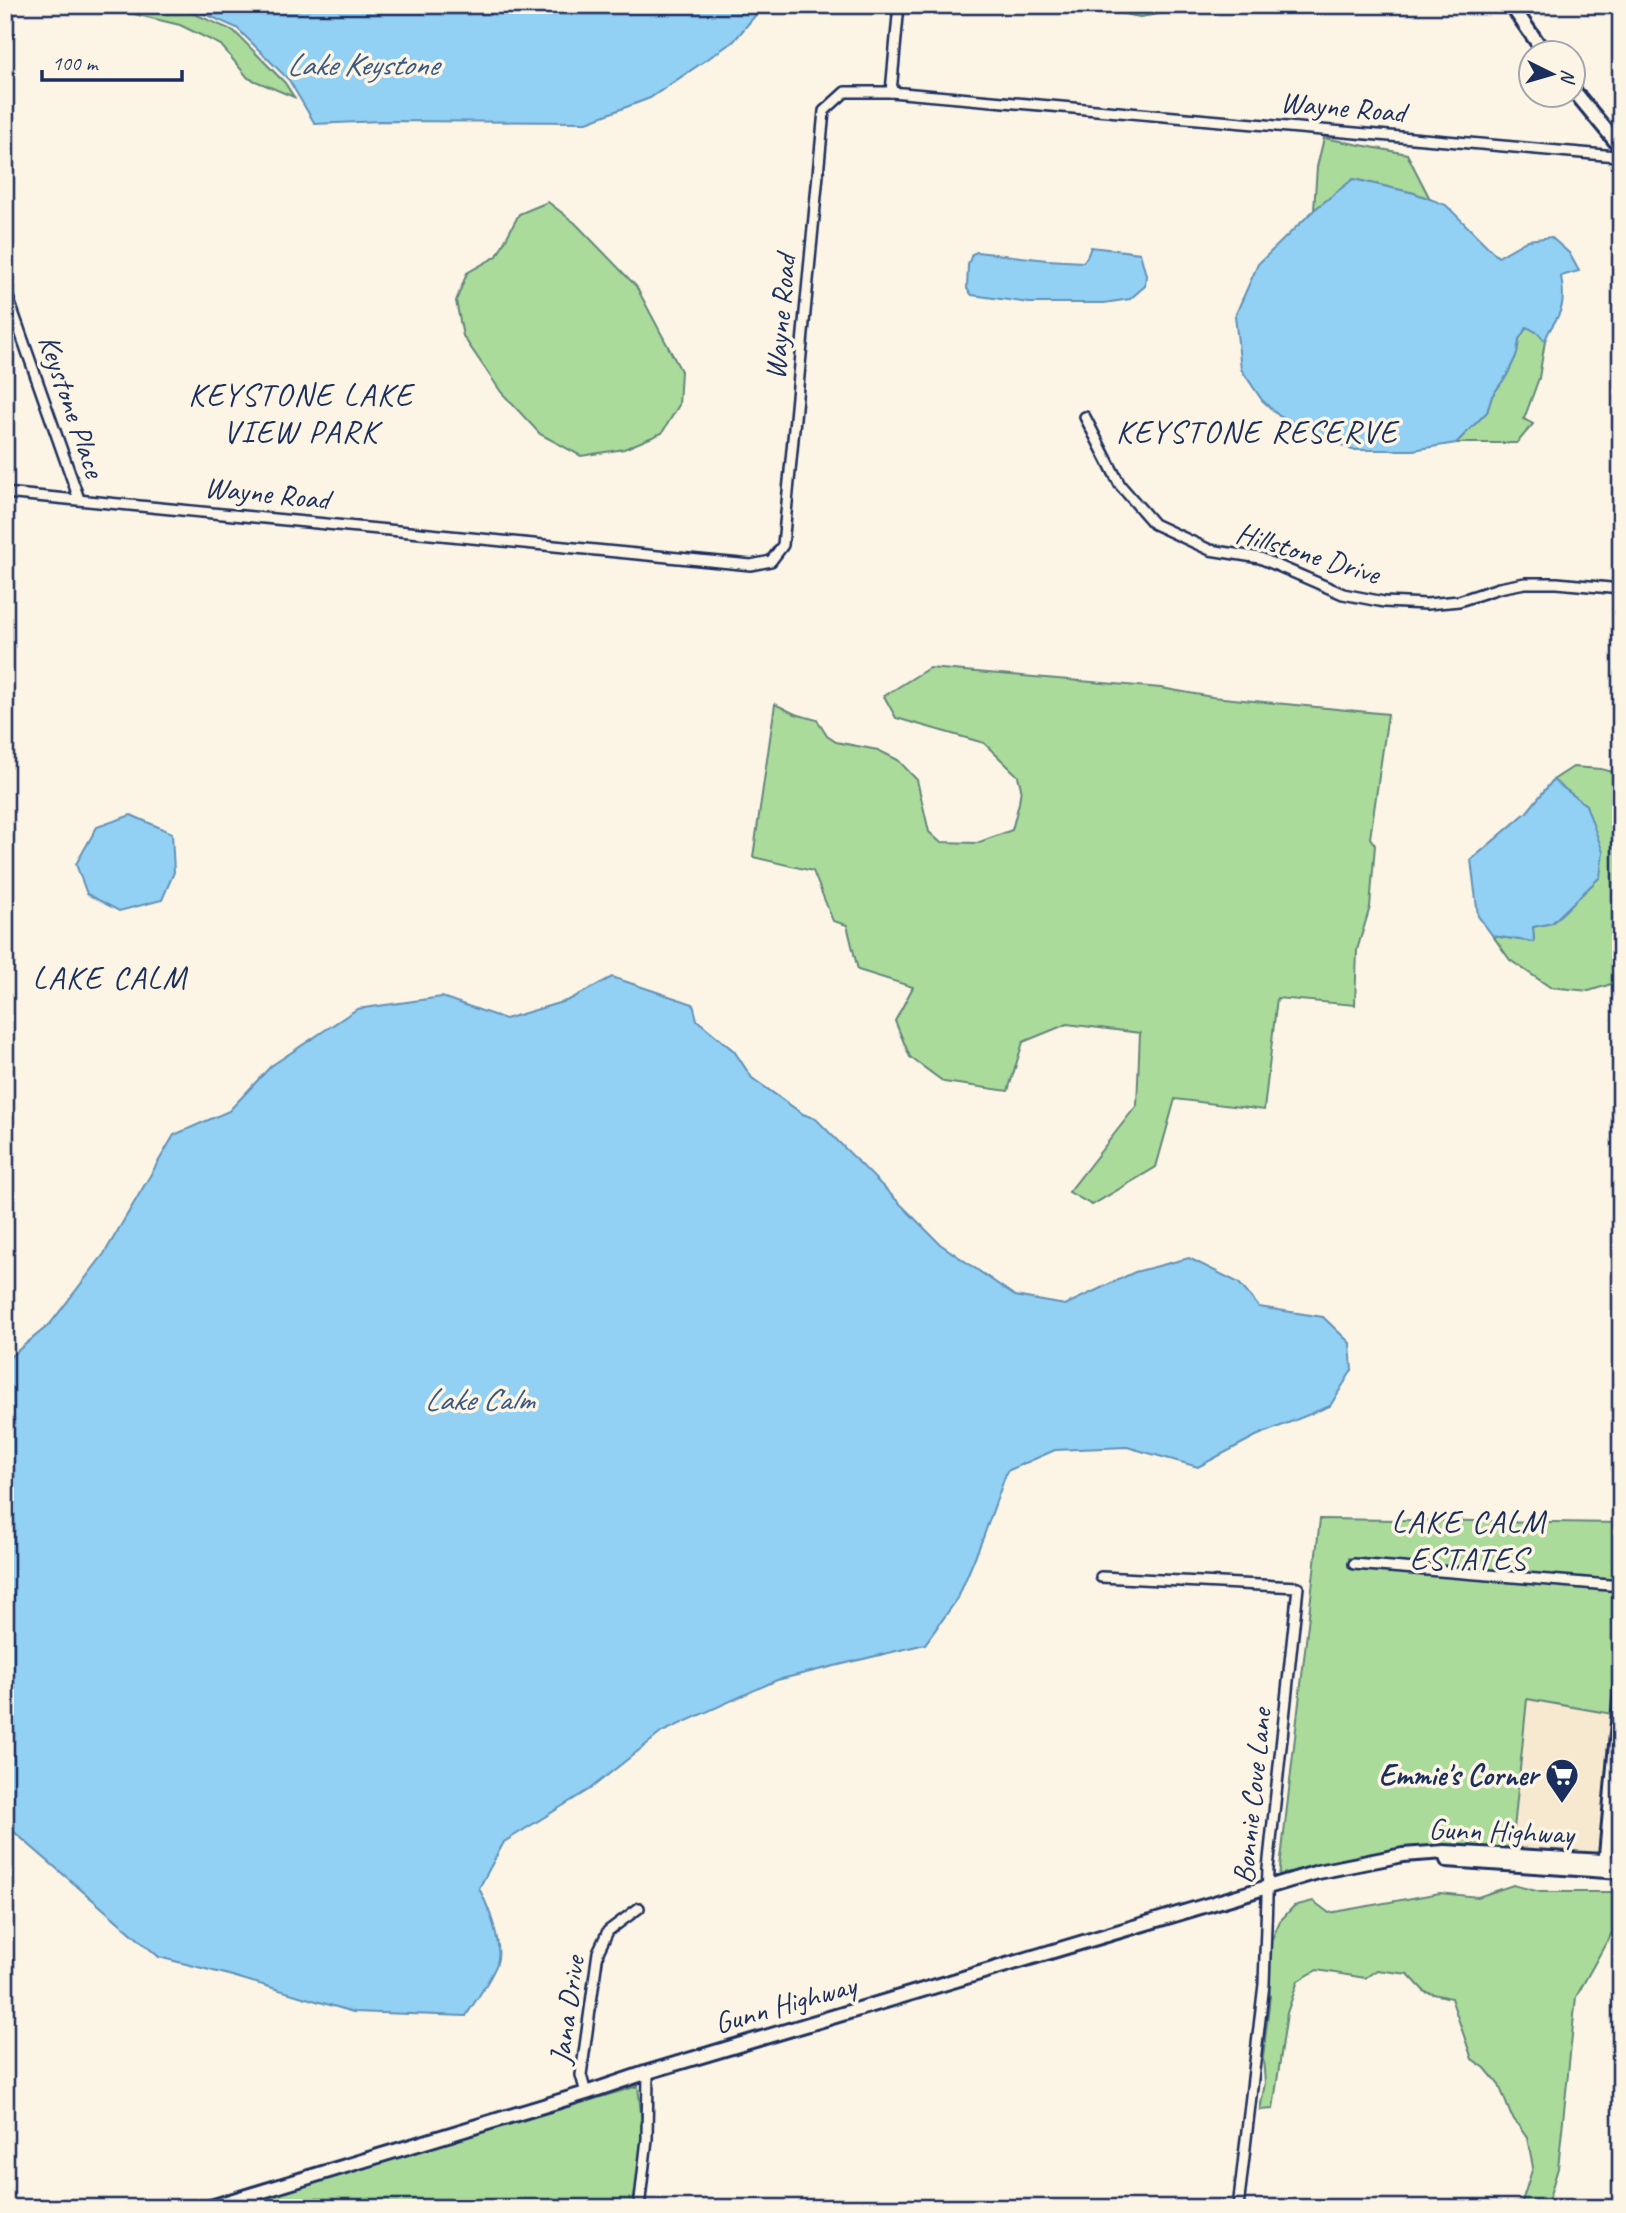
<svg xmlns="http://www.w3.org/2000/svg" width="1626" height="2213" font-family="Caveat,sans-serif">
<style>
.built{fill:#f7e9cf}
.green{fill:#abdb9b;stroke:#63857c;stroke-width:2}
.water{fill:#92d1f3;stroke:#6290b7;stroke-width:2}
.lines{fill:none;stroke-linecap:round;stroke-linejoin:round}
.minor-casing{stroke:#1b2f5e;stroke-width:14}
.secondary-casing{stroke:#1b2f5e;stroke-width:18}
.minor{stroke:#fcf5e5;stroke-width:9}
.secondary{stroke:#fcf5e5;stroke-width:12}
.labels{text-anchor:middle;stroke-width:7;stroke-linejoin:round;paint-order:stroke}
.street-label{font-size:30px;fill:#1b2f5e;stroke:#fcf5e5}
.poi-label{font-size:30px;font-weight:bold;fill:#1b2f5e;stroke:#fcf5e5;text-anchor:end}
.water-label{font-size:32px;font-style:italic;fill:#395883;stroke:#fcf5e5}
.neighbourhood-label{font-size:32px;letter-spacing:2px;fill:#1b2f5e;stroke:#fcf5e5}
</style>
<rect width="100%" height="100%" fill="#fcf5e5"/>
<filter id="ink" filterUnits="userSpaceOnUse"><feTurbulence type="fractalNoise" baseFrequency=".0143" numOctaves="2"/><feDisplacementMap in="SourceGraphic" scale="14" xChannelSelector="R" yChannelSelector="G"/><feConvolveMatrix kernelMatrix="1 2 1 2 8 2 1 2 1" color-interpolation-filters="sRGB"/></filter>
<g filter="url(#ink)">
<g class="built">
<polygon points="1527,1699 1613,1714 1601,1856 1512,1849"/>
<polygon points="1621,1749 1621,1858 1611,1857"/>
</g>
<g class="green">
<polygon points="76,5 174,5 234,31 285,83 294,97 248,78 221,45 180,25 134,14"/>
<polygon points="1100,5 1194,5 1178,11 1140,17 1103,10"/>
<polygon points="1324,138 1407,154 1430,199 1414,193 1354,179 1314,210 1317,167"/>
<polygon points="548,202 575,223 636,286 681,371 679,405 662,433 624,449 581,456 540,434 501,392 463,336 456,301 467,273 497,256 519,214"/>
<polygon points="1527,326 1538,333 1545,341 1539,378 1524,419 1533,424 1517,443 1456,443 1487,412 1492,396 1507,375 1517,354 1519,339"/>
<polygon points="929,668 1161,688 1212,697 1388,714 1370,838 1375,845 1370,907 1357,950 1355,1005 1277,998 1264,1110 1175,1099 1156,1167 1092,1205 1069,1192 1137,1105 1140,1033 1067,1024 1023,1042 1008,1091 944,1082 910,1057 895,1021 913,987 858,970 847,925 833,921 813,871 753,857 775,704 795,714 817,720 827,736 836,742 878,750 898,760 917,780 929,832 940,842 977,843 1012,830 1019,803 1021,788 1018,776 984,743 896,718 884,696"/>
<polygon points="1573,767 1601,769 1621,774 1621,981 1589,991 1550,987 1510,960 1493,936 1534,942 1533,927 1552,923 1600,877 1586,805 1553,780"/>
<polygon points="1320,1519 1621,1523 1621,1581 1349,1558 1349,1568 1621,1590 1621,1627 1613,1714 1527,1699 1512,1849 1445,1847 1279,1877"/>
<polygon points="1513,1885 1540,1892 1621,1892 1621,1933 1611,1934 1576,1997 1558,2168 1546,2208 1520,2208 1533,2167 1527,2138 1511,2115 1499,2085 1485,2068 1472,2059 1451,1998 1425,1992 1408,1974 1377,1970 1365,1978 1317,1970 1298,1981 1287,2013 1273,2109 1260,2110 1265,2083 1263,2058 1270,1996 1266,1952 1280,1921 1294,1906 1313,1901 1329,1913 1440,1893 1478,1897"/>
<polygon points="638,2086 646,2159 641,2208 228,2208"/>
</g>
<g class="water">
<polygon points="185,5 764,5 734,41 650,98 587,122 380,121 315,124 289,80 237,28"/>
<path d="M1353 179 1414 193 1446 205 1498 257 1528 240 1551 237 1569 253 1579 271 1561 276C1563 289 1565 303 1558 316 1553 326 1548 330 1545 341L1538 333 1527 327 1519 339 1517 354 1507 375 1492 396 1487 412 1456 443 1413 450H1352L1279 416 1262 400 1241 369 1235 316 1258 264 1314 210Z"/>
<polygon points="1091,247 1140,253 1146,275 1145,286 1130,299 1104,303 1029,303 972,295 967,289 968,265 972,254 977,252 1047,260 1083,262 1087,257"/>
<polygon points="1553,780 1586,805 1603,852 1600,877 1552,923 1533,927 1534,942 1493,936 1478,916 1471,860 1527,812"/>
<polygon points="131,815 172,833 174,872 162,900 119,911 87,894 76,864 97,827"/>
<path d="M612 977 693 1004 697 1020 734 1051 752 1078 803 1114 816 1119 940 1244 1015 1296 1065 1305 1135 1272 1189 1258 1239 1283 1259 1307 1323 1317 1350 1343 1352 1370 1330 1406 1256 1436 1198 1467 1127 1447 1055 1450 1007 1471 983 1538 958 1598 925 1644 777 1680 662 1732 590 1789 504 1842 479 1888C488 1906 503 1943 497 1963 491 1980 475 2001 466 2016L353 2012 229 1975 159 1957 5 1824V1361L50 1324 104 1254 174 1135 229 1111 271 1066 357 1009 442 997 505 1019 569 1000Z"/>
</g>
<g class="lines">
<defs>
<g id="minor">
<polyline points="891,92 899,5"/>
<polyline points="5,289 79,499"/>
<polyline points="1085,417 1120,485 1154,524 1210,550 1260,558 1343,594 1384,602 1427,604 1459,601 1499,588 1525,583 1557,583 1621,589"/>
<polyline points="5,493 751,565 771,561 783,545 824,111 845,92 891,92 1616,156 1621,154"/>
<polyline points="1619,588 1621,575"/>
<polyline points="1354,1564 1621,1586"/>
<polyline points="1101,1577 1298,1587 1268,1869 1264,1984 1238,2208"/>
<polyline points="586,2093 581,2075 598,1952 608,1931 639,1908"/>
<polyline points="639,2208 647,2139 648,2072"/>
</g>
<g id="secondary">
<polyline points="1511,5 1544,52"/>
<polyline points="1574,91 1621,148"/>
<polyline points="1447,1860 1621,1872"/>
<polyline points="1605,1867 1621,1688"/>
<polyline points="207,2208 586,2093 648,2072 1318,1872 1403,1855 1445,1852 1621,1862"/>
</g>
</defs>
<use href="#minor" class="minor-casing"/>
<use href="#secondary" class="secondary-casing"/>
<use href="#minor" class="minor"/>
<use href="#secondary" class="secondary"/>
</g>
</g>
<defs>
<symbol id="supermarket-pin" viewBox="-11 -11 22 30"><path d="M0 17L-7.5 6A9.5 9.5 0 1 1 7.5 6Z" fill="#1b2f5e" stroke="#fcf5e5"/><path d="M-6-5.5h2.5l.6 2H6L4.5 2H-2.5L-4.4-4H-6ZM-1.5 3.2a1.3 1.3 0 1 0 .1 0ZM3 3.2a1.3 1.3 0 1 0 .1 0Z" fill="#fff"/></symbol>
</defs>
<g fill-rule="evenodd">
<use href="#supermarket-pin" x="1543" y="1756" width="38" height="52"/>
</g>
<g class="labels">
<g class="street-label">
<text transform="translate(1343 107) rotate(5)" y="10">Wayne Road</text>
<text transform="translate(780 317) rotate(-85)" y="10">Wayne Road</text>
<text transform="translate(72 406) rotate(71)" y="10">Keystone Place</text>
<text transform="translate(267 493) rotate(6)" y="10">Wayne Road</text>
<text transform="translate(1308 553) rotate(17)" y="10">Hillstone Drive</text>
<text transform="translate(1252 1796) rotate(-84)" y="10">Bonnie Cove Lane</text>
<text transform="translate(1501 1831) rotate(2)" y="10">Gunn Highway</text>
<text transform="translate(785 2004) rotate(-16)" y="10">Gunn Highway</text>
<text transform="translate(567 2010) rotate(-82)" y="10">Jana Drive</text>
</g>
<g class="poi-label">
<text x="1538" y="1785">Emmie's Corner</text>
</g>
<g class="water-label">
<text x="362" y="75">Lake Keystone</text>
<text x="479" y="1410">Lake Calm</text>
</g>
<g class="neighbourhood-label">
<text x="301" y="405">KEYSTONE LAKE<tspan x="301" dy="37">VIEW PARK</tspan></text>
<text x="1257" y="442">KEYSTONE RESERVE</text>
<text x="110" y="988">LAKE CALM</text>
<text x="1469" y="1532">LAKE CALM<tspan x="1469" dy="37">ESTATES</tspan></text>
</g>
</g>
<rect width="1626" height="2213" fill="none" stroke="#fcf5e5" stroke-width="28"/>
<rect x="14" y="14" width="1598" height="2185" fill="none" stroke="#1b2f5e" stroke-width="2.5" filter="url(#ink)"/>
<g transform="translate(1552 74) rotate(95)"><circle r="33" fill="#fcf5e5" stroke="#a2a6af" stroke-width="2"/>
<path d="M0-5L12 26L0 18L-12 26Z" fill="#1b2f5e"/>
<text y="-10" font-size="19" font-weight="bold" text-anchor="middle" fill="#1b2f5e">N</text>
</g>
<path d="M42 70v10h140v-10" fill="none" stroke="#1b2f5e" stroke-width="3.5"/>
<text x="52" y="70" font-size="21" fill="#1b2f5e" stroke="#fcf5e5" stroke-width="5" paint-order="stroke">100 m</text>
</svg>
